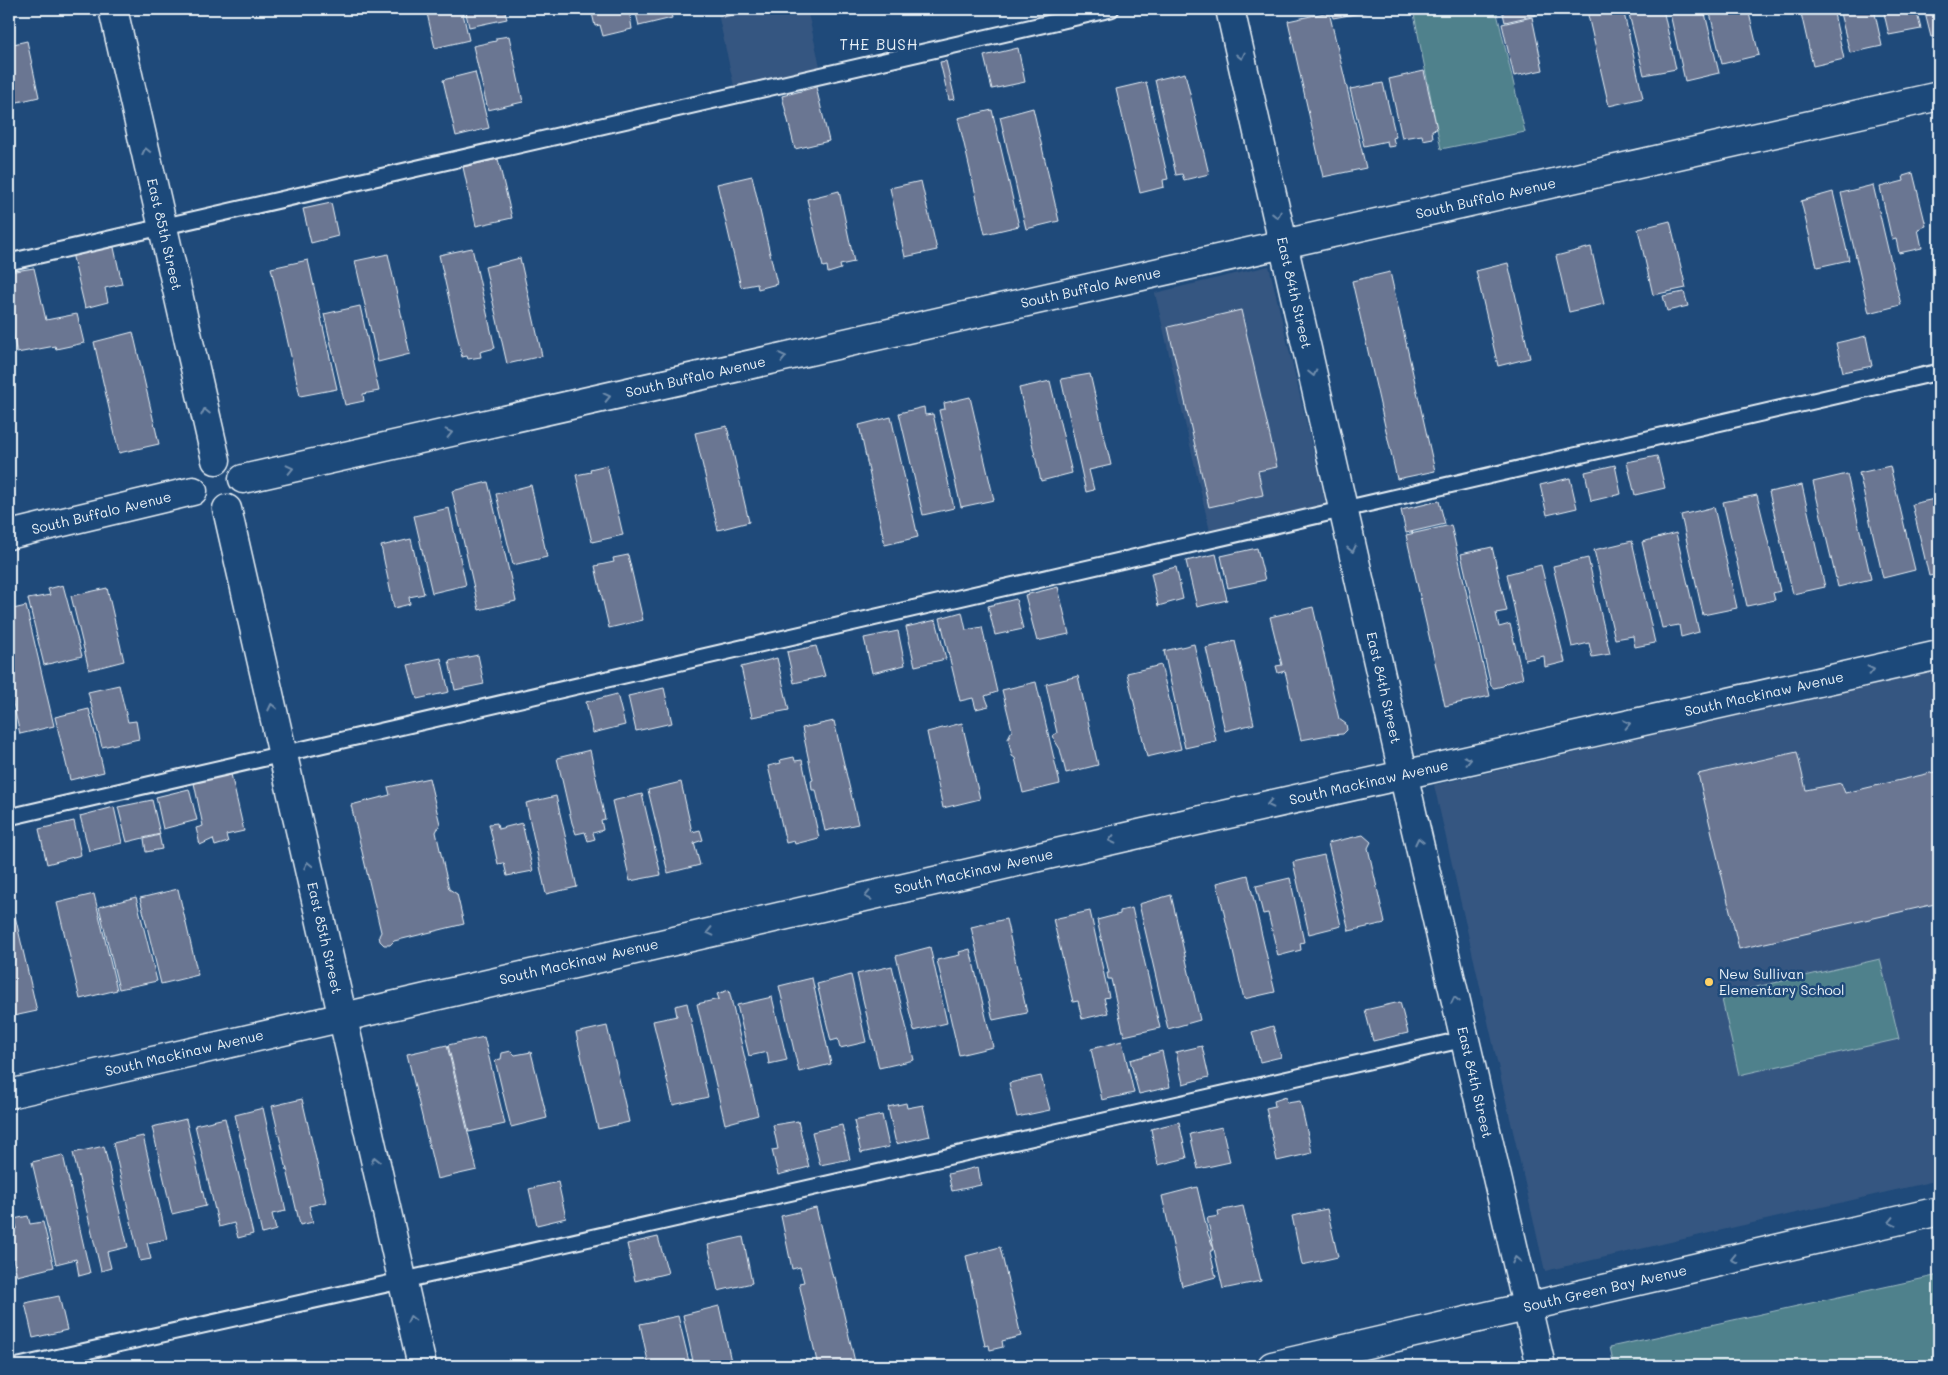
<svg xmlns="http://www.w3.org/2000/svg" width="1948" height="1375" font-family="Mali,sans-serif">
<style>
.built{fill:#365781}
.green{fill:#4f818c;stroke:#9cb9c2}
.building{fill:#6b7692;stroke:#e8f1f8}
.lines{fill:none;stroke-linecap:round;stroke-linejoin:round}
.service-casing{stroke:#e8f1f8;stroke-width:19}
.minor-casing{stroke:#e8f1f8;stroke-width:31}
.service{stroke:#1f4a7a;stroke-width:15}
.minor{stroke:#1f4a7a;stroke-width:28}
.oneway{stroke:#6f8dac}
.poi-dot{fill:#ffd166;stroke:#1f4a7a;stroke-width:2}
.labels{text-anchor:middle;stroke-width:5;stroke-linejoin:round;paint-order:stroke}
.street-label{font-size:14px;fill:#e8f1f8;stroke:#1f4a7a}
.poi-label{font-size:14px;fill:#e8f1f8;stroke:#1f4a7a;text-anchor:start}
.neighbourhood-label{font-size:15px;letter-spacing:1px;fill:#e8f1f8;stroke:#1f4a7a}
</style>
<rect width="100%" height="100%" fill="#1f4a7a"/>
<filter id="ink" filterUnits="userSpaceOnUse"><feTurbulence type="fractalNoise" baseFrequency=".02" numOctaves="2"/><feDisplacementMap in="SourceGraphic" scale="10" xChannelSelector="R" yChannelSelector="G"/><feConvolveMatrix kernelMatrix="1 2 1 2 8 2 1 2 1" color-interpolation-filters="sRGB"/></filter>
<g filter="url(#ink)">
<g class="built">
<polygon points="717,9 807,9 822,75 736,95"/>
<polygon points="1269,266 1328,513 1212,540 1155,293"/>
<polygon points="1939,670 1939,1180 1545,1271 1434,785"/>
</g>
<g class="green">
<polygon points="1413,9 1496,9 1525,132 1441,149"/>
<polygon points="1880,959 1899,1039 1739,1075 1721,995"/>
<polygon points="1939,1275 1939,1366 1614,1366 1610,1347"/>
</g>
<g class="building">
<polygon points="426,9 462,9 469,40 435,48"/>
<polygon points="465,9 504,9 507,19 469,27"/>
<polygon points="591,9 629,9 632,29 603,36 600,25 595,26"/>
<polygon points="635,9 670,9 672,18 639,26"/>
<polygon points="721,9 760,9 723,17"/>
<polygon points="1331,9 1366,9 1366,12 1333,18"/>
<polygon points="1502,9 1534,9 1536,15 1505,22"/>
<polygon points="1596,9 1623,9 1643,98 1609,106 1587,11"/>
<polygon points="1654,9 1663,9 1676,69 1644,75 1629,14"/>
<polygon points="1669,9 1704,9 1719,73 1685,81"/>
<polygon points="1709,9 1748,9 1759,55 1722,64"/>
<polygon points="1800,9 1833,9 1844,59 1813,66"/>
<polygon points="1839,9 1874,9 1882,46 1850,53"/>
<polygon points="1883,9 1916,9 1921,29 1889,35"/>
<polygon points="1924,9 1939,9 1939,35 1931,37"/>
<polygon points="1329,12 1366,168 1323,177 1288,21"/>
<polygon points="1532,17 1543,70 1514,76 1502,24"/>
<polygon points="509,36 523,102 488,110 473,46 496,41 496,38"/>
<polygon points="27,41 39,97 9,104 9,45"/>
<polygon points="1018,48 1025,82 992,89 984,56"/>
<polygon points="946,61 955,99 949,100 940,62"/>
<polygon points="1424,71 1437,129 1432,130 1433,138 1423,140 1422,135 1402,138 1389,79"/>
<polygon points="475,72 489,128 456,136 443,80"/>
<polygon points="1185,73 1209,174 1184,180 1182,174 1176,175 1155,80"/>
<polygon points="1146,82 1168,179 1163,180 1164,187 1140,193 1116,89"/>
<polygon points="1383,83 1396,137 1393,138 1395,146 1388,147 1387,141 1364,146 1350,89"/>
<polygon points="816,87 829,141 795,149 782,96"/>
<polygon points="1033,108 1059,221 1026,229 1000,117"/>
<polygon points="992,110 1019,226 985,234 958,118"/>
<polygon points="498,159 512,218 476,226 463,167"/>
<polygon points="1913,173 1926,226 1918,229 1922,248 1899,253 1896,239 1892,240 1880,187 1904,181 1903,176"/>
<polygon points="752,176 777,284 758,289 757,284 741,287 717,184"/>
<polygon points="921,181 937,250 905,257 890,188"/>
<polygon points="1873,185 1901,305 1869,313 1841,193"/>
<polygon points="839,191 854,262 840,265 841,269 828,273 827,266 823,267 807,199"/>
<polygon points="1833,192 1849,260 1817,267 1801,201"/>
<polygon points="331,203 338,236 311,243 303,209"/>
<polygon points="1670,221 1686,288 1653,295 1638,229"/>
<polygon points="113,243 122,284 105,288 108,302 85,308 72,253"/>
<polygon points="1591,247 1604,304 1569,312 1556,256"/>
<polygon points="472,248 495,348 480,352 481,357 468,359 467,356 462,357 439,255"/>
<polygon points="388,254 410,354 378,362 355,261"/>
<polygon points="520,258 542,356 507,364 485,267"/>
<polygon points="308,260 337,389 300,396 271,268"/>
<polygon points="1508,263 1530,358 1498,366 1476,271"/>
<polygon points="34,268 46,320 77,314 84,343 56,349 55,346 17,353 9,317 9,272"/>
<polygon points="1390,272 1435,471 1397,479 1352,281"/>
<polygon points="1684,292 1688,306 1667,311 1663,296"/>
<polygon points="360,306 379,391 363,394 364,401 345,405 324,314"/>
<polygon points="1241,310 1277,467 1258,471 1263,495 1209,507 1168,327"/>
<polygon points="133,332 159,444 119,453 94,342"/>
<polygon points="1866,336 1872,366 1843,372 1836,343"/>
<polygon points="1090,374 1111,465 1089,470 1094,490 1086,492 1061,379"/>
<polygon points="1050,381 1072,473 1041,481 1019,388"/>
<polygon points="970,397 994,500 961,507 939,410 945,409 944,403"/>
<polygon points="924,407 925,415 933,414 954,508 923,515 899,413"/>
<polygon points="891,417 918,537 885,545 859,425"/>
<polygon points="727,426 749,522 718,530 695,433"/>
<polygon points="1657,456 1665,488 1635,495 1627,462"/>
<polygon points="607,465 623,535 592,542 576,475 591,472 590,469"/>
<polygon points="1615,465 1621,494 1591,501 1585,472"/>
<polygon points="1890,466 1915,570 1883,578 1859,473"/>
<polygon points="1847,474 1871,579 1838,587 1813,482"/>
<polygon points="1570,478 1577,508 1547,515 1540,485"/>
<polygon points="488,482 516,601 479,610 452,491"/>
<polygon points="531,485 547,557 513,565 496,494"/>
<polygon points="1802,485 1825,587 1793,594 1769,492"/>
<polygon points="1757,495 1780,591 1773,593 1775,600 1747,606 1723,502"/>
<polygon points="1939,498 1939,574 1929,576 1912,504"/>
<polygon points="1439,501 1445,524 1406,533 1401,510"/>
<polygon points="1714,507 1737,608 1703,615 1681,515"/>
<polygon points="449,508 466,585 432,593 414,516"/>
<polygon points="1451,525 1490,696 1445,706 1406,535"/>
<polygon points="1676,533 1699,632 1681,637 1679,625 1662,628 1642,542"/>
<polygon points="411,539 424,594 409,597 410,604 394,608 381,546"/>
<polygon points="1632,541 1655,643 1635,647 1633,636 1615,639 1594,550"/>
<polygon points="1492,547 1507,611 1496,613 1499,627 1510,624 1523,678 1506,683 1503,686 1494,688 1491,686 1461,554"/>
<polygon points="1257,548 1265,580 1228,588 1221,556"/>
<polygon points="1216,554 1227,600 1197,607 1186,561"/>
<polygon points="628,555 643,620 609,628 595,566 614,562 613,558"/>
<polygon points="1588,558 1610,654 1592,657 1589,643 1572,647 1553,566"/>
<polygon points="1541,565 1565,662 1545,667 1544,656 1525,660 1507,574"/>
<polygon points="1176,567 1183,599 1158,606 1151,573"/>
<polygon points="63,585 82,656 44,665 28,599 50,595 48,589"/>
<polygon points="1058,587 1069,634 1037,641 1025,595"/>
<polygon points="107,588 124,661 89,670 71,596"/>
<polygon points="1016,599 1023,629 995,635 988,606"/>
<polygon points="26,606 54,726 20,734 9,686 9,610"/>
<polygon points="1313,607 1339,719 1346,724 1347,730 1343,734 1328,735 1301,740 1285,671 1278,673 1276,666 1282,665 1270,617"/>
<polygon points="962,612 966,630 982,627 997,692 985,696 989,706 976,709 973,698 960,701 940,618"/>
<polygon points="936,620 946,659 915,666 906,627"/>
<polygon points="898,631 905,665 872,673 864,638"/>
<polygon points="1235,641 1254,724 1225,731 1206,648"/>
<polygon points="1194,644 1216,741 1185,748 1164,651"/>
<polygon points="816,646 825,676 794,683 787,652"/>
<polygon points="478,655 484,684 455,690 449,661"/>
<polygon points="441,658 449,692 417,699 408,665"/>
<polygon points="777,658 789,710 752,717 741,667"/>
<polygon points="1161,665 1181,749 1147,757 1127,673"/>
<polygon points="1078,676 1098,765 1066,773 1060,749 1055,741 1053,735 1057,733 1046,684"/>
<polygon points="1036,682 1060,784 1023,793 1015,758 1012,756 1008,738 1012,730 1002,690"/>
<polygon points="119,685 128,722 136,721 139,739 102,747 88,692"/>
<polygon points="664,688 672,723 636,731 628,696"/>
<polygon points="617,694 625,725 593,733 586,702"/>
<polygon points="89,709 104,772 70,780 55,717"/>
<polygon points="834,721 858,824 825,831 816,790 812,790 811,781 813,780 802,728"/>
<polygon points="962,723 980,799 943,808 927,732"/>
<polygon points="590,750 605,819 601,820 603,830 593,833 595,839 588,841 585,832 576,834 572,823 557,758"/>
<polygon points="1797,752 1806,790 1841,783 1845,793 1939,771 1939,903 1739,949 1698,774"/>
<polygon points="794,757 795,761 802,760 819,838 795,844 794,841 786,843 768,766 781,763 780,760"/>
<polygon points="231,774 244,831 226,835 228,842 215,846 213,839 200,845 196,828 203,826 194,783"/>
<polygon points="429,778 440,824 436,832 449,889 457,894 464,924 394,941 390,945 384,945 380,941 379,936 381,932 351,805 390,795 388,787"/>
<polygon points="681,782 692,832 700,830 703,840 694,843 700,865 668,873 648,790"/>
<polygon points="189,789 197,820 163,829 156,797"/>
<polygon points="642,794 661,875 630,881 612,801"/>
<polygon points="556,796 577,887 546,894 526,803"/>
<polygon points="152,800 160,834 127,842 118,807"/>
<polygon points="114,807 122,843 89,851 80,816"/>
<polygon points="74,821 81,855 47,864 39,829"/>
<polygon points="497,823 498,829 522,823 533,871 507,876 504,863 498,864 489,824"/>
<polygon points="159,835 162,849 146,852 144,839"/>
<polygon points="1363,835 1371,842 1368,848 1385,923 1349,931 1328,843"/>
<polygon points="1324,855 1341,926 1309,934 1293,862"/>
<polygon points="1248,875 1275,992 1244,999 1217,883"/>
<polygon points="1290,878 1304,942 1300,943 1301,950 1278,956 1268,913 1263,914 1256,886"/>
<polygon points="178,889 198,975 161,984 140,898"/>
<polygon points="94,894 117,990 80,999 57,903"/>
<polygon points="1171,895 1200,1020 1168,1029 1139,904"/>
<polygon points="136,897 157,981 119,989 99,907"/>
<polygon points="1132,908 1160,1028 1124,1036 1111,979 1108,979 1107,973 1109,973 1097,920 1120,914 1120,911"/>
<polygon points="1090,911 1109,997 1104,998 1108,1013 1082,1019 1078,1001 1073,1002 1053,919"/>
<polygon points="15,916 37,1011 9,1017 9,918"/>
<polygon points="1006,919 1027,1013 993,1020 971,927"/>
<polygon points="930,947 947,1023 914,1031 896,956"/>
<polygon points="970,949 993,1047 959,1055 937,960 960,955 959,952"/>
<polygon points="892,966 914,1060 879,1068 857,974"/>
<polygon points="851,975 866,1042 840,1048 838,1039 831,1041 817,984"/>
<polygon points="812,978 831,1064 799,1072 779,986"/>
<polygon points="729,990 758,1115 725,1124 697,1004 719,999 717,994"/>
<polygon points="772,997 787,1060 769,1064 767,1052 749,1056 737,1005"/>
<polygon points="1400,1002 1408,1033 1373,1041 1365,1010"/>
<polygon points="687,1003 708,1097 673,1105 653,1021 677,1016 675,1006"/>
<polygon points="607,1026 629,1122 598,1129 576,1033"/>
<polygon points="1273,1026 1281,1057 1260,1062 1252,1032"/>
<polygon points="484,1037 505,1124 469,1132 448,1045"/>
<polygon points="1122,1041 1134,1093 1102,1100 1091,1049"/>
<polygon points="447,1045 477,1170 437,1179 407,1054"/>
<polygon points="1202,1046 1209,1077 1183,1084 1176,1052"/>
<polygon points="511,1051 515,1055 531,1052 547,1118 511,1127 495,1060 501,1059 502,1053"/>
<polygon points="1162,1051 1170,1087 1139,1094 1130,1060"/>
<polygon points="1041,1076 1050,1110 1017,1117 1009,1083"/>
<polygon points="1286,1097 1287,1103 1300,1101 1312,1153 1277,1161 1266,1108 1275,1106 1274,1101"/>
<polygon points="302,1099 326,1202 309,1206 313,1222 300,1225 272,1106"/>
<polygon points="906,1103 907,1108 923,1105 930,1136 896,1144 888,1107"/>
<polygon points="263,1108 286,1211 272,1214 276,1230 262,1234 235,1115"/>
<polygon points="882,1115 889,1147 861,1153 854,1121"/>
<polygon points="225,1118 253,1234 238,1238 234,1223 219,1227 195,1125"/>
<polygon points="186,1119 206,1206 172,1214 152,1127"/>
<polygon points="798,1121 809,1167 778,1175 772,1150 778,1149 773,1125"/>
<polygon points="1179,1122 1187,1158 1158,1165 1151,1129"/>
<polygon points="842,1125 850,1159 820,1165 812,1132"/>
<polygon points="1222,1127 1230,1162 1198,1169 1190,1134"/>
<polygon points="143,1136 167,1239 147,1243 151,1259 140,1261 113,1143"/>
<polygon points="104,1146 128,1247 107,1252 111,1268 101,1271 73,1153"/>
<polygon points="63,1155 90,1273 79,1276 76,1259 56,1264 32,1162"/>
<polygon points="978,1167 981,1185 952,1191 948,1174"/>
<polygon points="558,1182 566,1218 537,1225 529,1189"/>
<polygon points="1197,1187 1208,1234 1214,1249 1210,1252 1216,1277 1182,1286 1162,1196"/>
<polygon points="1243,1206 1261,1281 1223,1289 1207,1218 1219,1216 1218,1211"/>
<polygon points="816,1208 833,1278 835,1277 856,1366 818,1366 799,1283 804,1282 800,1267 792,1269 781,1216"/>
<polygon points="1327,1209 1338,1257 1302,1265 1292,1216"/>
<polygon points="28,1216 30,1224 43,1222 54,1267 17,1276 9,1241 9,1230 17,1228 14,1219"/>
<polygon points="658,1237 668,1273 635,1281 627,1244"/>
<polygon points="743,1237 752,1283 718,1291 708,1245"/>
<polygon points="1000,1247 1021,1336 1002,1341 1003,1347 990,1350 989,1345 985,1346 966,1256"/>
<polygon points="59,1296 67,1330 33,1338 25,1303"/>
<polygon points="719,1306 732,1366 694,1366 683,1315"/>
<polygon points="678,1316 690,1366 649,1366 640,1324"/>
</g>
<g class="lines">
<defs>
<g id="service">
<polyline points="9,262 1111,9"/>
<polyline points="9,817 1939,372"/>
<polyline points="19,1366 454,1269 1465,1039"/>
</g>
<g id="minor">
<path id="s1" d="M113 9 216 460"/>
<path id="s2" d="M1230 9 1413 817 1541 1366"/>
<path id="s3" d="M243 479 1939 96"/>
<path id="s4" d="M227 509 422 1366"/>
<path id="s5" d="M9 535 193 491"/>
<path id="s6" d="M9 1094C651 943 1295 798 1939 655"/>
<path id="s7" d="M1272 1366 1939 1211"/>
</g>
</defs>
<use href="#service" class="service-casing"/>
<use href="#minor" class="minor-casing"/>
<use href="#service" class="service"/>
<use href="#minor" class="minor"/>
</g>
<defs><path id="oneway-chevron" d="M-2-3.5L2.5 0L-2 3.5" fill="none" stroke-width="1.6" stroke-linecap="round" stroke-linejoin="round" transform="scale(1.25)"/></defs>
<g class="oneway">
<use href="#oneway-chevron" transform="translate(1241 56) rotate(77)"/>
<use href="#oneway-chevron" transform="translate(146 151) rotate(-103)"/>
<use href="#oneway-chevron" transform="translate(1277 215) rotate(77)"/>
<use href="#oneway-chevron" transform="translate(783 357) rotate(-13)"/>
<use href="#oneway-chevron" transform="translate(1313 373) rotate(77)"/>
<use href="#oneway-chevron" transform="translate(607 397) rotate(-13)"/>
<use href="#oneway-chevron" transform="translate(205 412) rotate(-103)"/>
<use href="#oneway-chevron" transform="translate(449 433) rotate(-13)"/>
<use href="#oneway-chevron" transform="translate(290 469) rotate(-13)"/>
<use href="#oneway-chevron" transform="translate(1352 549) rotate(77)"/>
<use href="#oneway-chevron" transform="translate(1871 670) rotate(-13)"/>
<use href="#oneway-chevron" transform="translate(272 707) rotate(-103)"/>
<use href="#oneway-chevron" transform="translate(1627 724) rotate(-13)"/>
<use href="#oneway-chevron" transform="translate(1468 760) rotate(-13)"/>
<use href="#oneway-chevron" transform="translate(1270 804) rotate(167)"/>
<use href="#oneway-chevron" transform="translate(1112 840) rotate(167)"/>
<use href="#oneway-chevron" transform="translate(1419 841) rotate(-103)"/>
<use href="#oneway-chevron" transform="translate(308 865) rotate(-103)"/>
<use href="#oneway-chevron" transform="translate(868 896) rotate(167)"/>
<use href="#oneway-chevron" transform="translate(710 932) rotate(167)"/>
<use href="#oneway-chevron" transform="translate(1455 1000) rotate(-103)"/>
<use href="#oneway-chevron" transform="translate(375 1160) rotate(-103)"/>
<use href="#oneway-chevron" transform="translate(1892 1222) rotate(167)"/>
<use href="#oneway-chevron" transform="translate(1734 1259) rotate(167)"/>
<use href="#oneway-chevron" transform="translate(1516 1260) rotate(-103)"/>
<use href="#oneway-chevron" transform="translate(411 1319) rotate(-103)"/>
</g>
</g>
<circle class="poi-dot" cx="1709" cy="982" r="5"/>
<g class="labels">
<g class="street-label">
<text dy="5" stroke="none"><textPath href="#s3" startOffset="1274">South Buffalo Avenue</textPath></text>
<text dy="5" stroke="none"><textPath href="#s1" startOffset="231">East 85th Street</textPath></text>
<text dy="5" stroke="none"><textPath href="#s3" startOffset="869">South Buffalo Avenue</textPath></text>
<text dy="5" stroke="none"><textPath href="#s2" startOffset="291">East 84th Street</textPath></text>
<text dy="5" stroke="none"><textPath href="#s3" startOffset="464">South Buffalo Avenue</textPath></text>
<text dy="5" stroke="none"><textPath href="#s5" startOffset="95">South Buffalo Avenue</textPath></text>
<text dy="5" stroke="none"><textPath href="#s2" startOffset="696">East 84th Street</textPath></text>
<text dy="5" stroke="none"><textPath href="#s6" startOffset="1800">South Mackinaw Avenue</textPath></text>
<text dy="5" stroke="none"><textPath href="#s6" startOffset="1395">South Mackinaw Avenue</textPath></text>
<text dy="5" stroke="none"><textPath href="#s6" startOffset="990">South Mackinaw Avenue</textPath></text>
<text dy="5" stroke="none"><textPath href="#s4" startOffset="440">East 85th Street</textPath></text>
<text dy="5" stroke="none"><textPath href="#s6" startOffset="585">South Mackinaw Avenue</textPath></text>
<text dy="5" stroke="none"><textPath href="#s6" startOffset="180">South Mackinaw Avenue</textPath></text>
<text dy="5" stroke="none"><textPath href="#s2" startOffset="1101">East 84th Street</textPath></text>
<text dy="5" stroke="none"><textPath href="#s7" startOffset="342">South Green Bay Avenue</textPath></text>
</g>
<g class="poi-label">
<text x="1719" y="979">New Sullivan<tspan x="1719" dy="16">Elementary School</tspan></text>
</g>
<g class="neighbourhood-label">
<text x="879" y="50">THE BUSH</text>
</g>
</g>
<rect width="1948" height="1375" fill="none" stroke="#1f4a7a" stroke-width="30"/>
<rect x="15" y="15" width="1918" height="1345" fill="none" stroke="#e8f1f8" stroke-width="2" filter="url(#ink)"/>
</svg>
